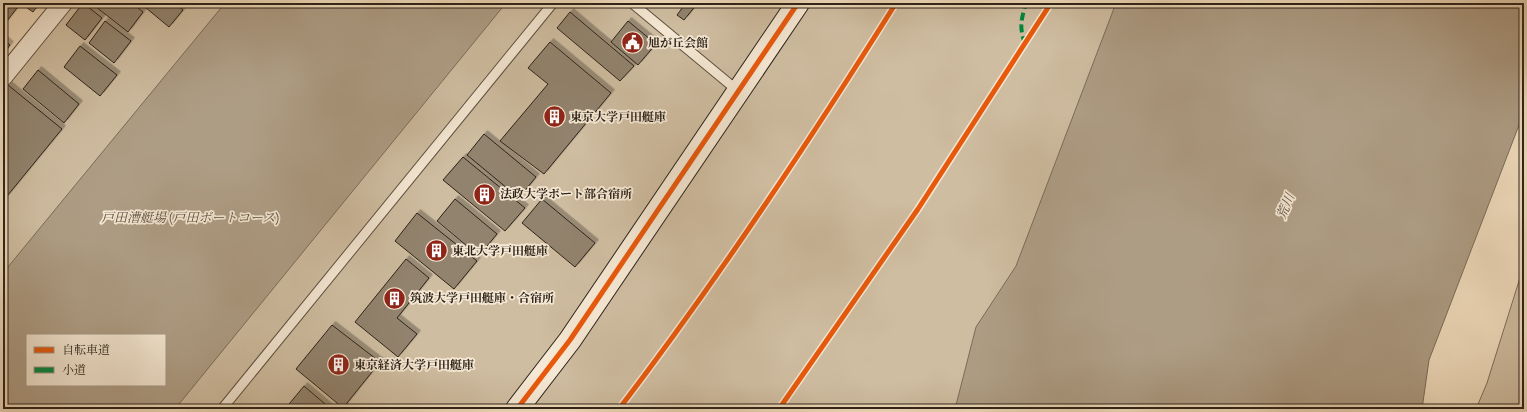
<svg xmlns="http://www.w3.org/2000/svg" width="1527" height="412" font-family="'IM FELL Great Primer','Noto Serif JP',serif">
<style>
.green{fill:#cfbda1;stroke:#7e705d;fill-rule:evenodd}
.water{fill:#ae9d85;stroke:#7a6c5a;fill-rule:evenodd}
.building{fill:#92836e;stroke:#2d2319;filter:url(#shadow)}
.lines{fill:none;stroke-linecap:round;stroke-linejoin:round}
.lane-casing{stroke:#5e5142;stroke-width:11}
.street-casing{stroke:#5e5142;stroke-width:20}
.secondary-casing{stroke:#2d2319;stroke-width:24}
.lane{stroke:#f5e8d4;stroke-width:9}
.street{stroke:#f5e8d4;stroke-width:18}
.secondary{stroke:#f5e8d4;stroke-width:22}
.quiet{stroke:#00873e;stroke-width:4;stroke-dasharray:8 4;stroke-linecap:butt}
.cycleway-casing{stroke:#f5e8d4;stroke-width:8}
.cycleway{stroke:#e8590c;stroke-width:5}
.labels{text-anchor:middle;stroke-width:3.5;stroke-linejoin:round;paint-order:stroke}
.poi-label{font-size:12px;font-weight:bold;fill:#2d2319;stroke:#f5e8d4;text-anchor:start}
.water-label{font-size:13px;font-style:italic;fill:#5a4e3f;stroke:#f5e8d4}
</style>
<defs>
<filter id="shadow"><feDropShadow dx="3.5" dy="-3.5" stdDeviation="0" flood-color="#0004"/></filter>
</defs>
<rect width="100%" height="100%" fill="#f0dcbd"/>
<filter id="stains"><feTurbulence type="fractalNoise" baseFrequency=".005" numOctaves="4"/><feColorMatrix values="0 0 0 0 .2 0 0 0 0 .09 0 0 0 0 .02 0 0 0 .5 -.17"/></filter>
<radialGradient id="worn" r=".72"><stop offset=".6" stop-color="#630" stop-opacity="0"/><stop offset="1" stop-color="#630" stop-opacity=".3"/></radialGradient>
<g class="green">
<path d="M64 3H1365L1199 409H3V77ZM27 335H165V385H27Z"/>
<polygon points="1524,265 1524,409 1476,409 1487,383"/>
</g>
<g class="water">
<path d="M225 3H506L175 409H3V273ZM27 335H165V385H27Z"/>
<polygon points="1116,3 1524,3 1524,112 1429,360 1422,409 955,409 976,327 1016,266"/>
</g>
<g class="building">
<polygon points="3,3 10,3 17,8 3,26"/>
<polygon points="20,3 40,3 33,12"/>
<polygon points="83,3 102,18 85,40 66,25"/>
<polygon points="91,3 132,3 143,12 128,32"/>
<polygon points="140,3 174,3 183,10 169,27"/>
<polygon points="686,3 695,3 697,4 684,20 677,15"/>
<polygon points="570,12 634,66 620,81 557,28"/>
<polygon points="105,21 131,41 114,63 89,43"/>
<polygon points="628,21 656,44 638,65 611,42"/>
<polygon points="3,39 10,45 3,54"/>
<polygon points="550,42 611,93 544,174 500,141 548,84 528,68"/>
<polygon points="80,46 117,75 100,96 64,67"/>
<polygon points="38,70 79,104 64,123 23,89"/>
<polygon points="8,85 62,129 3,201 3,91"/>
<polygon points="484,134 536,177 519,198 467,155"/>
<polygon points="463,157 525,208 505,231 443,180"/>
<polygon points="455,199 497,234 479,256 437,221"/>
<polygon points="542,199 595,243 575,267 522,223"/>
<polygon points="417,213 477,261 454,289 395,241"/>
<polygon points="406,259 429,278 397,318 417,334 398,357 355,322"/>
<polygon points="332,325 380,362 343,408 296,369"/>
<polygon points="304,386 331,409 285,409"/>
</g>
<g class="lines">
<defs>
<g id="lane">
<polyline points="632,3 738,91"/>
<polyline points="222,409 553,3"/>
</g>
<polyline id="street" points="3,77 63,3"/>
<polyline id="secondary" points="517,409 570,340 798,3"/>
</defs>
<use href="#lane" class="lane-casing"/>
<use href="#street" class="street-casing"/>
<use href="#secondary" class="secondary-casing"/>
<use href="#lane" class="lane"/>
<use href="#street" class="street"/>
<use href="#secondary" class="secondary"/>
<path class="quiet" d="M1025 44C1019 26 1021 21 1026 3"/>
<defs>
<g id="cycleway">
<polyline points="517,409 570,340 798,3"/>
<path d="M619 409C719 278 809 142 896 3"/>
<polyline points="779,409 918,209 1051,3"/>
</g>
</defs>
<use href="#cycleway" class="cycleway-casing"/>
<use href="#cycleway" class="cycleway"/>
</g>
<defs>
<symbol id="civic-disc" viewBox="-11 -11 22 22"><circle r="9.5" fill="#8f2418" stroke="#f5e8d4"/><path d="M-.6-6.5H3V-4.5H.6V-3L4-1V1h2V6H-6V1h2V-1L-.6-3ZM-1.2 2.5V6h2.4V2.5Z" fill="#fff"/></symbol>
<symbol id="building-disc" viewBox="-11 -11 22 22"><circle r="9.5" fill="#8f2418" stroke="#f5e8d4"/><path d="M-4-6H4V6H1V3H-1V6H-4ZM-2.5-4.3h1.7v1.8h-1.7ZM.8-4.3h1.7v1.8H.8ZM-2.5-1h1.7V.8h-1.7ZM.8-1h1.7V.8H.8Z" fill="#fff"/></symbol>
</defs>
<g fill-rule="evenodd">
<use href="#civic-disc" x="620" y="30" width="25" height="25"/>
<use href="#building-disc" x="542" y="104" width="25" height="25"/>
<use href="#building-disc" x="472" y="182" width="25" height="25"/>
<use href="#building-disc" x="424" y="238" width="25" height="25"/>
<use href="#building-disc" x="382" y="286" width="25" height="25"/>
<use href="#building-disc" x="326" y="352" width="25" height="25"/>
</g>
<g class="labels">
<g class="poi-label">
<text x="648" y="47">旭が丘会館</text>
<text x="570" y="121">東京大学戸田艇庫</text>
<text x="500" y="198">法政大学ボート部合宿所</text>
<text x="452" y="255">東北大学戸田艇庫</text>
<text x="410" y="302">筑波大学戸田艇庫・合宿所</text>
<text x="354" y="369">東京経済大学戸田艇庫</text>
</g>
<g class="water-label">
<text transform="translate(1285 206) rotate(-67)" y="5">荒川</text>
<text x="190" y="222">戸田漕艇場 (戸田ボートコース)</text>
</g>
</g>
<rect width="1527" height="412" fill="none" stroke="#f0dcbd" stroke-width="16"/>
<rect x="4" y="4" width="1519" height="404" fill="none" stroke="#2d2319" stroke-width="2"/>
<rect x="8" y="8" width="1511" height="396" fill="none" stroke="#2d2319"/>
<rect x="26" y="334" width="140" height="52" fill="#f5e8d4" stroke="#a59989"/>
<rect x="34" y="347" width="20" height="6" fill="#e8590c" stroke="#a59989"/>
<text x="62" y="354" font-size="12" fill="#2d2319">自転車道</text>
<rect x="34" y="367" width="20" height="6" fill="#00873e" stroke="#a59989"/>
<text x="62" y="374" font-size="12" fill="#2d2319">小道</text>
<rect width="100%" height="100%" filter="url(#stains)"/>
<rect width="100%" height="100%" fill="url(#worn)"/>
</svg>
